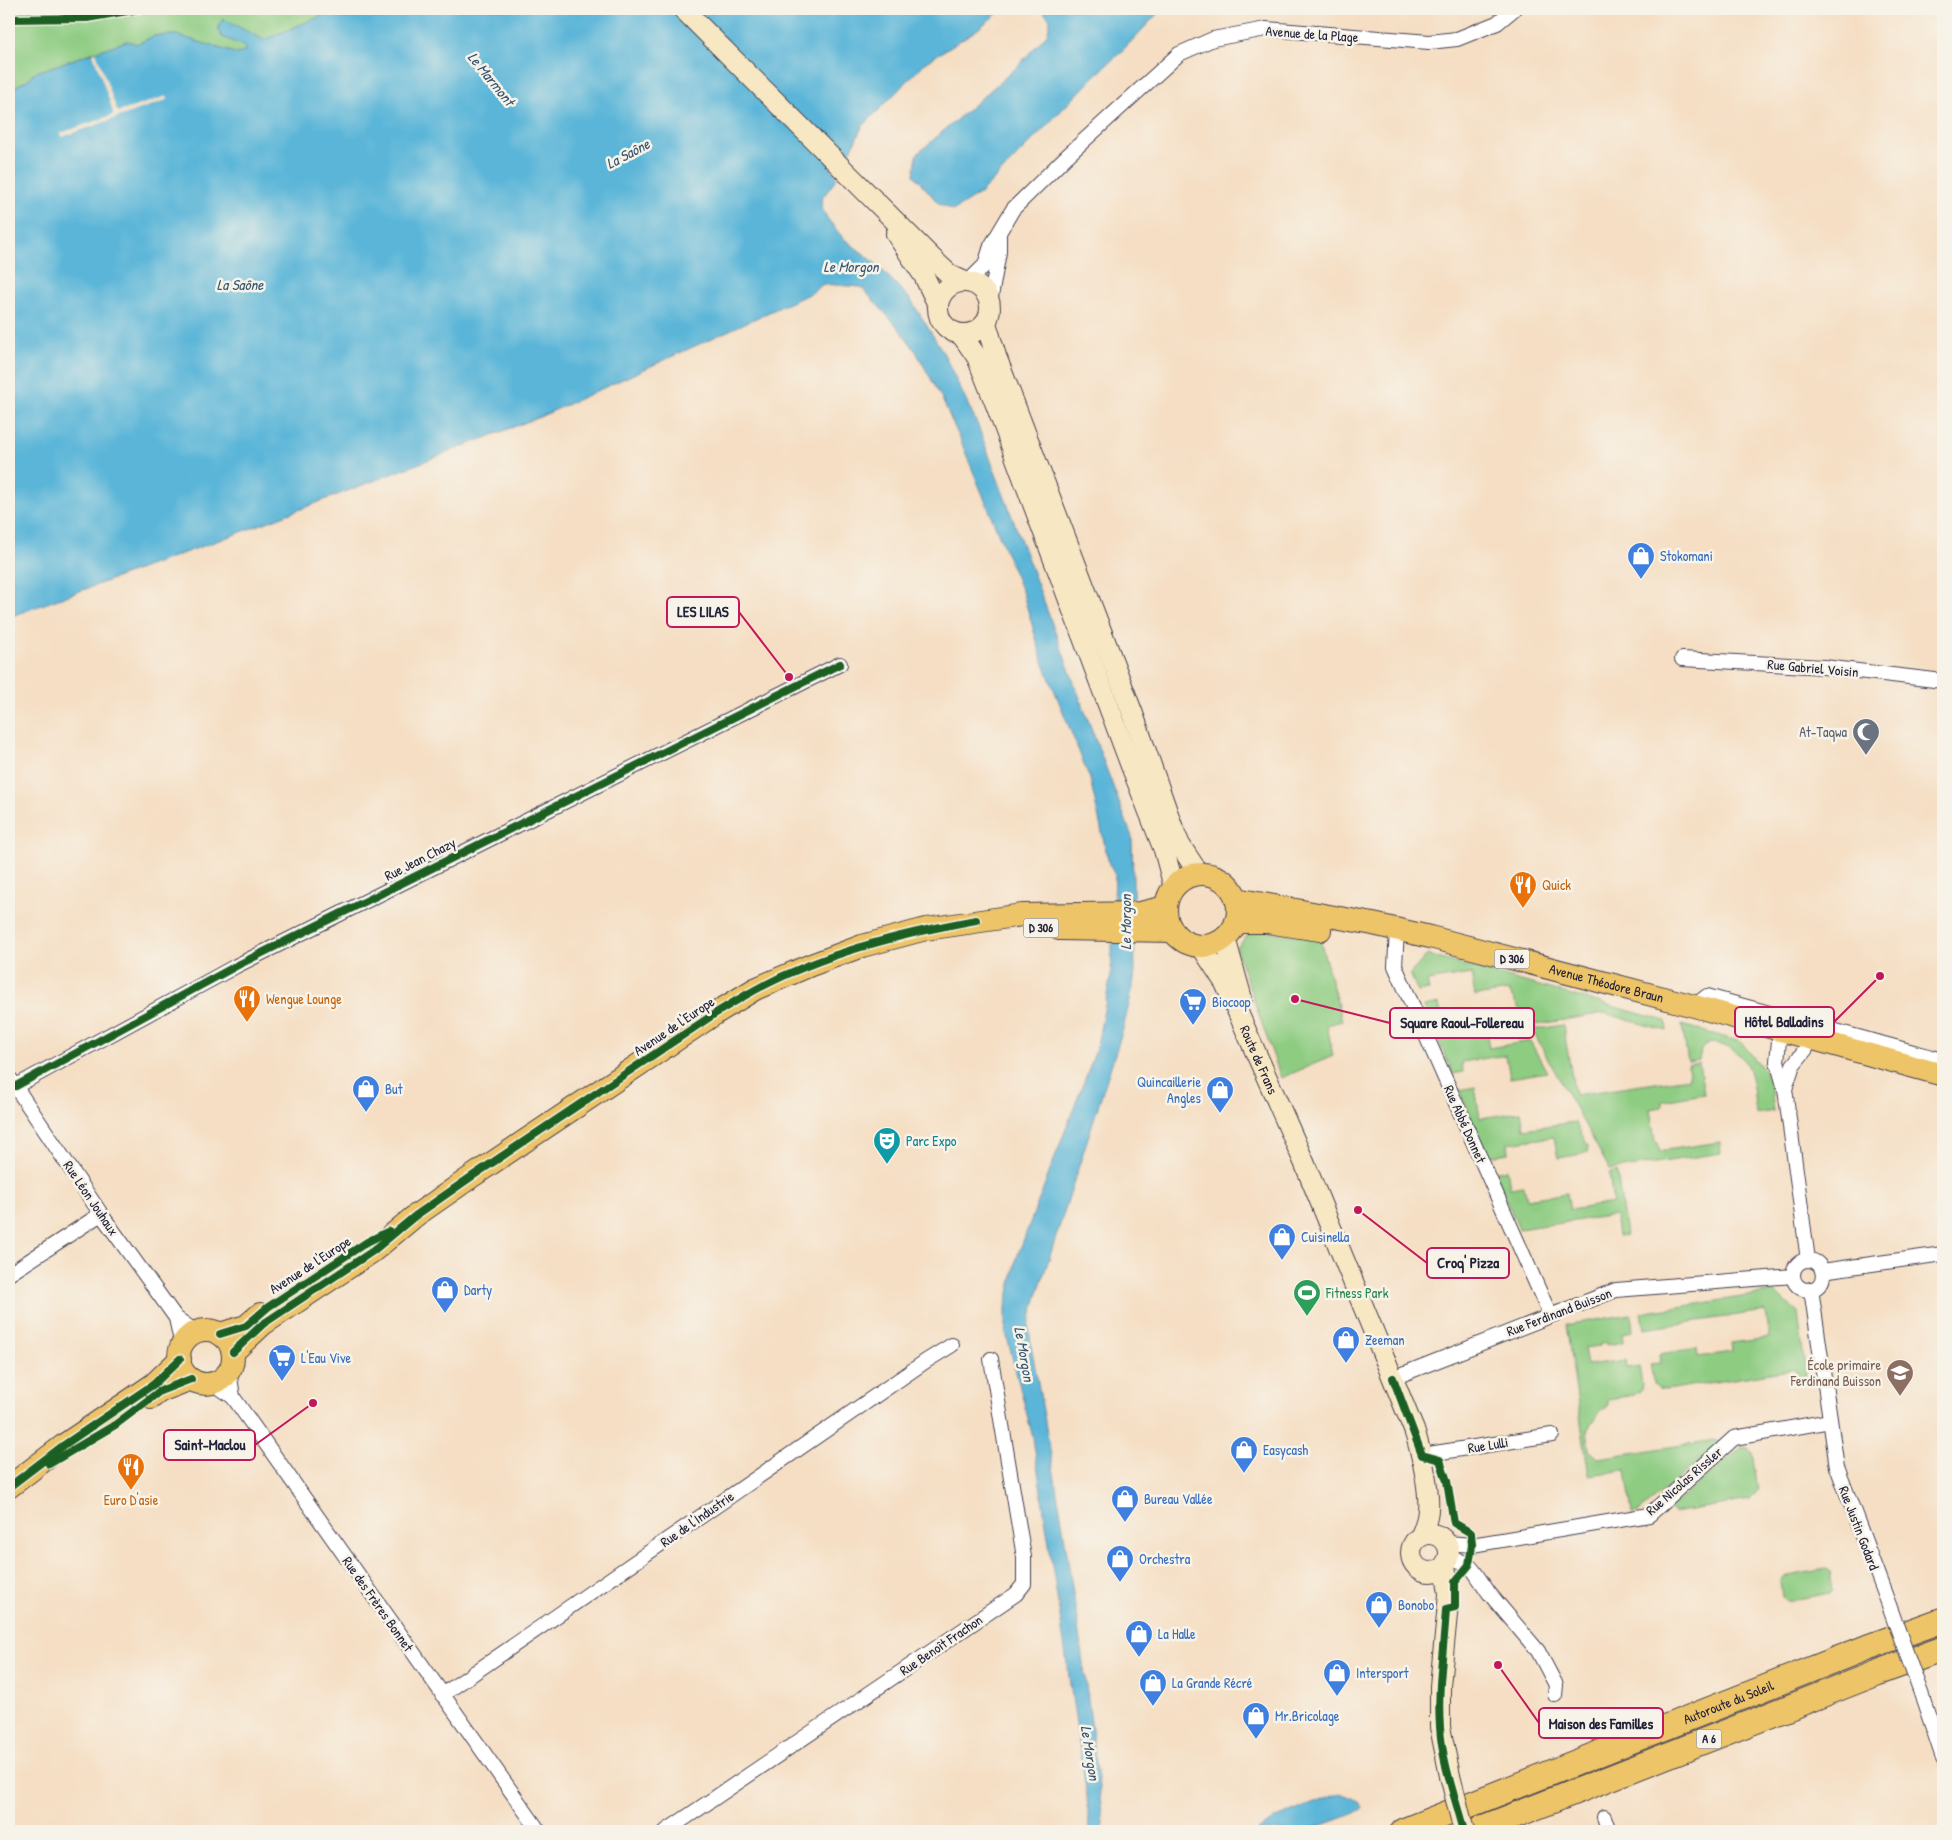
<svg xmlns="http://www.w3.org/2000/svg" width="1952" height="1840" font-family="'Patrick Hand',sans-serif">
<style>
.green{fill:#8ecc82;stroke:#58775e}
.water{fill:#5ab5d8;stroke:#3e6c8a}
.pier{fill:#f5dec3}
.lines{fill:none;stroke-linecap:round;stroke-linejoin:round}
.street-casing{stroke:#423e4f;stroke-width:16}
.secondary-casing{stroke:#423e4f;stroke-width:22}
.primary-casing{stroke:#423e4f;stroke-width:24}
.highway-casing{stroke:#423e4f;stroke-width:27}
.street{stroke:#fff;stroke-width:14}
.secondary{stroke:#f8e7c3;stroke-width:20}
.primary{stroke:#eec469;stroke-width:22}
.highway{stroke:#eec469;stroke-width:25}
.street-bridge-casing{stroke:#423e4f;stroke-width:16;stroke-linecap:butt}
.secondary-bridge-casing{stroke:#423e4f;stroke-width:22;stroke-linecap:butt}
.street-bridge{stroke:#fff;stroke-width:14}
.secondary-bridge{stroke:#f8e7c3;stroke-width:20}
.cycleway-casing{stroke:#f7f3e8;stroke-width:11}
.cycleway{stroke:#1b5e20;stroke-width:8}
.labels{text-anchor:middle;stroke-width:5;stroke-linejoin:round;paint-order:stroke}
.shield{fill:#f7f3e8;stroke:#62616f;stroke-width:1}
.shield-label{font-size:12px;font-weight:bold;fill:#22223b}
.street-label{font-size:14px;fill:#22223b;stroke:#f7f3e8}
.shop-label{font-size:14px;fill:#366cbe;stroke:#f7f3e8;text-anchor:start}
.worship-label{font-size:14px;fill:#5b616d;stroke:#f7f3e8;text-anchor:end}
.food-label{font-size:14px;fill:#c56008;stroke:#f7f3e8;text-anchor:start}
.culture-label{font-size:14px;fill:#0d838f;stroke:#f7f3e8;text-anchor:start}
.leisure-label{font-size:14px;fill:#27864d;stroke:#f7f3e8;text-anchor:start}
.education-label{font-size:14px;fill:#785e54;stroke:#f7f3e8;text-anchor:end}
.water-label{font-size:15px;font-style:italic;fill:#365572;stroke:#f7f3e8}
.leader{fill:none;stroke:#c2185b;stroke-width:2}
.callout-dot{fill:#c2185b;stroke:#f7f3e8;stroke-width:2}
.callout{fill:#f7f3e8;stroke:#c2185b;stroke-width:2}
.callout-label{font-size:15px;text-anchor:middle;font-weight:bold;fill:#22223b}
</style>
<rect width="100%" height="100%" fill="#f7f3e8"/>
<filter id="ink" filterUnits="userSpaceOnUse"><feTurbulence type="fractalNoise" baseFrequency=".02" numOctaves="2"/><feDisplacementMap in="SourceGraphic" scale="10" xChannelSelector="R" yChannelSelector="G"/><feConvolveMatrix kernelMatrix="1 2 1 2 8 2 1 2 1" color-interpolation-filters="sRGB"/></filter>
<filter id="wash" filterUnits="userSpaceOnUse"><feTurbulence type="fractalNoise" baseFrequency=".0096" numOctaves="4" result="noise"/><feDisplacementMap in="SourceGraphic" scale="20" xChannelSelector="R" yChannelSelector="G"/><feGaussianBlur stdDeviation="1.12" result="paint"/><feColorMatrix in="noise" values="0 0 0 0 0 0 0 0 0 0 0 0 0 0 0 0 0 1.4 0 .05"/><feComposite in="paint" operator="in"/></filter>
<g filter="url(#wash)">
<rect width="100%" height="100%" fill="#f5dec3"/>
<g class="green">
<polygon points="9,9 330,9 323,15 264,40 244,46 245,51 238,54 176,35 154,36 137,44 127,41 34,73 29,79 9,90"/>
<polygon points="1253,929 1320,939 1342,1021 1327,1025 1333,1056 1281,1078 1236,949"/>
<polygon points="1427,955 1666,1021 1667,1031 1604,1013 1529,1026 1509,991 1475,996 1471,974 1427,981 1429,990 1418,992 1410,974"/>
<polygon points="1439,1004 1445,1036 1486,1030 1489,1048 1530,1041 1547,1072 1510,1078 1506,1055 1462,1062 1463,1072 1453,1074 1424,1007"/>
<polygon points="1563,1025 1575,1095 1689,1078 1688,1065 1699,1063 1704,1094 1662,1101 1662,1107 1650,1109 1655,1142 1657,1142 1659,1151 1720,1142 1721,1153 1610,1170 1532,1030"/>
<path d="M1682 1025 1741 1042 1769 1076 1774 1111 1756 1114C1752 1083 1754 1053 1718 1044 1711 1042 1705 1044 1701 1050L1699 1060 1688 1062Z"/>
<polygon points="1475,1087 1480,1118 1521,1112 1524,1129 1575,1122 1588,1146 1587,1152 1582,1154 1558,1158 1554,1137 1508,1143 1509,1153 1488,1156 1459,1090"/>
<polygon points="1507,1169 1510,1188 1524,1186 1527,1199 1567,1193 1570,1210 1613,1203 1609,1173 1617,1172 1626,1235 1618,1236 1615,1215 1519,1229 1494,1172"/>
<polygon points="1773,1292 1798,1312 1806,1378 1797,1379 1795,1369 1666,1390 1659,1389 1654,1384 1650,1364 1660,1363 1659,1354 1697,1348 1698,1357 1732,1352 1731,1343 1769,1338 1765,1311 1644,1329 1641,1313"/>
<polygon points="1631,1314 1633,1331 1622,1333 1623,1342 1607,1345 1606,1343 1600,1344 1600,1346 1584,1348 1587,1365 1626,1360 1627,1368 1639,1366 1642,1385 1640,1391 1634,1395 1608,1399 1608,1404 1605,1409 1601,1410 1587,1430 1590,1451 1598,1458 1715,1440 1721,1443 1638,1512 1632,1513 1626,1470 1589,1475 1566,1325"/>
<polygon points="1748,1447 1752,1452 1758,1490 1750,1500 1674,1513 1668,1509 1741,1448"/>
<polygon points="1826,1569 1830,1572 1833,1590 1830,1593 1786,1601 1782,1597 1780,1581 1783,1577"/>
</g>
<g class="water">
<path d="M330 9H1003L975 31 926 62 862 127 848 157 842 153 829 166 838 177 823 197 821 206 827 218 843 238 873 261 911 300 943 352 978 426 1132 837 1135 971 1133 987 1123 1029 1036 1299 1029 1326 1031 1346C1062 1507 1086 1669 1104 1831H1089L1087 1796 1033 1438 1006 1333V1307L1017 1257 1096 1050 1111 975 1115 875 1109 864 1090 779 1043 662 1023 594 960 439 941 397 915 350 897 326 861 287 823 284 813 292 542 416 236 534 9 617V90L29 79 34 73 127 41 137 44 154 36 176 35 238 54 245 51 244 46 222 37 218 29 223 19 264 40 323 15Z"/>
<polygon points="1041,9 1162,9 1122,51 1095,76 981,193 954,210 939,204 914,175 917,154 1016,68 1048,33 1050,19"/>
<polygon points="1340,1793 1360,1801 1363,1807 1356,1813 1306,1831 1258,1831 1274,1819"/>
</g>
<polygon class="pier" points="96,52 117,111 119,112 167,96 169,99 62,137 61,133 113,115 113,111 93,53"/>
</g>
<g filter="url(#ink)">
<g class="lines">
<defs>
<g id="street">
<polyline points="969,281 985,265 991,246 1013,209 1067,156 1179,54 1213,39 1266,29 1429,42 1457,39 1497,23 1514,9"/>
<polyline points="990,302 999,252 999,236"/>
<polyline points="1682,659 1824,667 1943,681"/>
<polyline points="1397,930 1395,966 1550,1315"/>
<polyline points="1694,1006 1707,996 1943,1060"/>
<polyline points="1779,1041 1777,1061 1785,1089 1808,1260"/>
<polyline points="9,1077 101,1214 176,1318 196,1332"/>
<polyline points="16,1086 236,966 840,664"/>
<polyline points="1785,1089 1793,1065 1806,1049"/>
<circle cx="1808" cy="1275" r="15"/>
<polyline points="1822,1271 1943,1254"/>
<polyline points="9,1274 101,1214"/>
<polyline points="1811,1289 1837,1467 1889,1605"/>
<polyline points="176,1318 182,1346"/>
<polyline points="229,1371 233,1397 539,1831"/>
<polyline points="1393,1378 1616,1290 1793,1276"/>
<polyline points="213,1383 233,1397"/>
<polyline points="1422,1455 1552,1435"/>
<polyline points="1447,1543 1472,1545 1649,1515 1734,1438 1830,1421"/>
<polyline points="1449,1556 1469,1565 1474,1571 1489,1593 1538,1651 1556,1685 1555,1695"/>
<polyline points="442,1695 926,1361 952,1345"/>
<polyline points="1922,1696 1943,1758"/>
<polyline points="1604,1817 1609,1831"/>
<polyline points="666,1831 1016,1594 1024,1584 1024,1557 991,1359"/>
</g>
<g id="secondary">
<polyline points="683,9 937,263 950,275 963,281"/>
<polyline points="896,234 924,276 938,305"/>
<circle cx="964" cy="308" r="26"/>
<polyline points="986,323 996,356 1133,714 1174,831 1180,845 1199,874"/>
<polyline points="961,334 977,357 996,405 1131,766 1164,850 1174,887"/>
<polyline points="1225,938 1242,999"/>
<path id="s1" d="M1201 946 1225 983 1304 1162 1414 1430C1421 1451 1432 1496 1427 1517 1426 1523 1423 1530 1421 1536"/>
<circle cx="1430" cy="1553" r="19"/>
<polyline points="1445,1565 1449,1594 1440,1686 1440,1727 1450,1776"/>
</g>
<g id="primary">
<circle cx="1202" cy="910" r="36"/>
<path id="s2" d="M1236 899 1373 924 1430 937 1694 1006 1943 1075"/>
<polyline points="1236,922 1267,922 1320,930"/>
<polyline points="1059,929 1173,931"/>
<circle cx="206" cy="1357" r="27"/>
<polyline points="220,1334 246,1326 260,1314"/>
<polyline points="233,1352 263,1324 373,1251 415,1216 471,1177 716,1013 755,989 811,965 862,946 926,929 1022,915 1140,913 1166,907"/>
<polyline points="151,1398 160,1391 191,1379"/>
<polyline points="9,1487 64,1445 154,1384 180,1359"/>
</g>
<g id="highway">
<path id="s3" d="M1403 1831 1868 1647 1943 1620"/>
<polyline points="1475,1831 1877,1673 1943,1649"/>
</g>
</defs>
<use href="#street" class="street-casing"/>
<use href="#secondary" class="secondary-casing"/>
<use href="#primary" class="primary-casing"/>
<use href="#highway" class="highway-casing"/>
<use href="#street" class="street"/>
<use href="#secondary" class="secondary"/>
<use href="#primary" class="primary"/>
<use href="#highway" class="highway"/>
<defs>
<polyline id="street-bridge" points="1889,1605 1922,1696"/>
<polyline id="secondary-bridge" points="1450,1776 1464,1831"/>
</defs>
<use href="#street-bridge" class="street-bridge-casing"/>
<use href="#secondary-bridge" class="secondary-bridge-casing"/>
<use href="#street-bridge" class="street-bridge"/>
<use href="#secondary-bridge" class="secondary-bridge"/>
<defs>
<g id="cycleway">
<polyline points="9,19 87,18 139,9"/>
<polyline points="16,1086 236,966 840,664"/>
<polyline points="220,1334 246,1326 268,1307 367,1242 389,1231"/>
<path d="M233 1352 263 1324 373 1251 415 1216 471 1177 716 1013C729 1005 742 997 755 990 824 953 900 934 976 920"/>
<path d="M1393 1378 1422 1455 1440 1460 1447 1481 1454 1523 1471 1533 1472 1545 1469 1565 1455 1582V1607L1446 1609C1444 1648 1437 1688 1440 1727 1442 1762 1455 1797 1464 1831"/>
<polyline points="49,1464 115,1425 160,1391 191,1379"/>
<polyline points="9,1487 64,1445 154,1384 180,1359"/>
</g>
</defs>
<use href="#cycleway" class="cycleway-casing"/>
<use href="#cycleway" class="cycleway"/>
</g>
</g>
<defs>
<symbol id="shop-pin" viewBox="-11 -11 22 30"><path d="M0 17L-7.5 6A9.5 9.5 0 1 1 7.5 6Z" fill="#3f7fe0" stroke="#f7f3e8"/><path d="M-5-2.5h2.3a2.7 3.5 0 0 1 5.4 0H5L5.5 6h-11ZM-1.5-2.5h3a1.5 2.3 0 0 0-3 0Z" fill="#fff"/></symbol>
<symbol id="mosque-pin" viewBox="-11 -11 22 30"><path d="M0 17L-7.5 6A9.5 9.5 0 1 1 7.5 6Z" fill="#6b7280" stroke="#f7f3e8"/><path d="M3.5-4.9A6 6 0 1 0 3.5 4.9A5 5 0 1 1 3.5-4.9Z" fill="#fff"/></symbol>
<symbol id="restaurant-pin" viewBox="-11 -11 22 30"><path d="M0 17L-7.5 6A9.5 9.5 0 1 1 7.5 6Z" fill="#e8710a" stroke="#f7f3e8"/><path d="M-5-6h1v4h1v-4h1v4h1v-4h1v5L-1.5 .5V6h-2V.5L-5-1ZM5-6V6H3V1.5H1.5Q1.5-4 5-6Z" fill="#fff"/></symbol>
<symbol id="supermarket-pin" viewBox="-11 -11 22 30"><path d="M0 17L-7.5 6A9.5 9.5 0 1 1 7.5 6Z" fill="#3f7fe0" stroke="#f7f3e8"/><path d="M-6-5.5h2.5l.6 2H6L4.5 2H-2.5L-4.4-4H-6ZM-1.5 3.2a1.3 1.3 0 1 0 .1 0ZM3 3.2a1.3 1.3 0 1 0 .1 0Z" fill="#fff"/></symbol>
<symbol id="theatre-pin" viewBox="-11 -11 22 30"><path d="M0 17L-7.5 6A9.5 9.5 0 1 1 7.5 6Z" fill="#0f9aa8" stroke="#f7f3e8"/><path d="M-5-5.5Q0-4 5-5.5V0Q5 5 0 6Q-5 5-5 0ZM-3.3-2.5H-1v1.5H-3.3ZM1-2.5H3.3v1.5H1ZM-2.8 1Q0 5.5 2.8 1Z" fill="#fff"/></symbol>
<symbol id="stadium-pin" viewBox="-11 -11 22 30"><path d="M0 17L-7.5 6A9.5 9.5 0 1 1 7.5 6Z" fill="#2e9e5b" stroke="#f7f3e8"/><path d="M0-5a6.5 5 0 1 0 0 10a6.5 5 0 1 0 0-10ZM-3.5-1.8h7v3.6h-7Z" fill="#fff"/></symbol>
<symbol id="school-pin" viewBox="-11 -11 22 30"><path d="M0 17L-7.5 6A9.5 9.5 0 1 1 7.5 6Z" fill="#8d6e63" stroke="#f7f3e8"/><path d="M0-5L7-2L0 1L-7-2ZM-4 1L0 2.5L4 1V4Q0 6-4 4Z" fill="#fff"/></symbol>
</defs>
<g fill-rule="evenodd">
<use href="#shop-pin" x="1625" y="540" width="32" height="43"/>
<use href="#mosque-pin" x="1850" y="716" width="32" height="43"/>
<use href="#restaurant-pin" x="1507" y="869" width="32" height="43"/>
<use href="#restaurant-pin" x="231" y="983" width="32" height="43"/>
<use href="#supermarket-pin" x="1177" y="986" width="32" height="43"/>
<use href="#shop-pin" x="350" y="1073" width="32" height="43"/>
<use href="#shop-pin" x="1204" y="1074" width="32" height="43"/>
<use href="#theatre-pin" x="871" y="1125" width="32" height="43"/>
<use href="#shop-pin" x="1266" y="1221" width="32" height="43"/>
<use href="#shop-pin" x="429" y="1274" width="32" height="43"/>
<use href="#stadium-pin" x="1291" y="1277" width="32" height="43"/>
<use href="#shop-pin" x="1330" y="1324" width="32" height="43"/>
<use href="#supermarket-pin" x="266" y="1342" width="32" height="43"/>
<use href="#school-pin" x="1884" y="1357" width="32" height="43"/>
<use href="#shop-pin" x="1228" y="1434" width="32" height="43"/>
<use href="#restaurant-pin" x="115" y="1451" width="32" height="43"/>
<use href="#shop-pin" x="1109" y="1483" width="32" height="43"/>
<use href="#shop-pin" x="1104" y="1543" width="32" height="43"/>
<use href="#shop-pin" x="1363" y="1589" width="32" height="43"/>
<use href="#shop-pin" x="1123" y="1618" width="32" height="43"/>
<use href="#shop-pin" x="1321" y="1657" width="32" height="43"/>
<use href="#shop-pin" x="1137" y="1667" width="32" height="43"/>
<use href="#shop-pin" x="1240" y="1700" width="32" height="43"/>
</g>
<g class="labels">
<g class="shield">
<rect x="1023.5" y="918.5" width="35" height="19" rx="4"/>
<rect x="1494.5" y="949.5" width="35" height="19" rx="4"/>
<rect x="1696.5" y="1729.5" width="25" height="19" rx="4"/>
</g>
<g class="shield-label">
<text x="1041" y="932">D 306</text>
<text x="1512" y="963">D 306</text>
<text x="1709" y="1743">A 6</text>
</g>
<g class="street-label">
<text transform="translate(1312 34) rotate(4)" y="5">Avenue de la Plage</text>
<text transform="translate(1813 668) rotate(5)" y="5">Rue Gabriel Voisin</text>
<text transform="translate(420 859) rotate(-27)" y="5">Rue Jean Chazy</text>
<text dy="5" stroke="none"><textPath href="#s2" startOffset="380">Avenue Théodore Braun</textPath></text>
<text transform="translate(674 1026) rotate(-34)" y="5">Avenue de l'Europe</text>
<text dy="5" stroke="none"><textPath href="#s1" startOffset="128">Route de Frans</textPath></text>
<text transform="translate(1465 1124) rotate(66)" y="5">Rue Abbé Donnet</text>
<text transform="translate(91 1198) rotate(56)" y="5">Rue Léon Jouhaux</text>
<text transform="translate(310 1265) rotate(-33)" y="5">Avenue de l'Europe</text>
<text transform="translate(1559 1312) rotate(-21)" y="5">Rue Ferdinand Buisson</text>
<text transform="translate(1488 1445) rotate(-9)" y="5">Rue Lulli</text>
<text transform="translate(1684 1481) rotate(-41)" y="5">Rue Nicolas Rissler</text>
<text transform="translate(697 1519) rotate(-35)" y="5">Rue de l'Industrie</text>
<text transform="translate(1859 1528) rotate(69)" y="5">Rue Justin Godard</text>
<text transform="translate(378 1604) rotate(55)" y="5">Rue des Frères Bonnet</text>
<text transform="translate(941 1645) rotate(-34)" y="5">Rue Benoît Frachon</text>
<text dy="5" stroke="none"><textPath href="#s3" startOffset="350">Autoroute du Soleil</textPath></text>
</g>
<g class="shop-label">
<text x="1660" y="561">Stokomani</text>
<text x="1212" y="1007">Biocoop</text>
<text x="1201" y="1087" text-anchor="end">Quincaillerie<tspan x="1201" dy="16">Angles</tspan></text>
<text x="385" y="1094">But</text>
<text x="1301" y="1242">Cuisinella</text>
<text x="464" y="1295">Darty</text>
<text x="1365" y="1345">Zeeman</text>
<text x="301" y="1363">L'Eau Vive</text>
<text x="1263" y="1455">Easycash</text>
<text x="1144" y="1504">Bureau Vallée</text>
<text x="1139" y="1564">Orchestra</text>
<text x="1398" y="1610">Bonobo</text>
<text x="1158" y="1639">La Halle</text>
<text x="1356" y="1678">Intersport</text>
<text x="1172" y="1688">La Grande Récré</text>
<text x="1275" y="1721">Mr.Bricolage</text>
</g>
<g class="worship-label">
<text x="1847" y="737">At-Taqwa</text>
</g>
<g class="food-label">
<text x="1542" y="890">Quick</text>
<text x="266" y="1004">Wengue Lounge</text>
<text x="131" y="1505" text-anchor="middle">Euro D'asie</text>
</g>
<g class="culture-label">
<text x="906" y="1146">Parc Expo</text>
</g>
<g class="leisure-label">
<text x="1326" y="1298">Fitness Park</text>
</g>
<g class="education-label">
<text x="1881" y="1370">École primaire<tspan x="1881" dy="16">Ferdinand Buisson</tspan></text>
</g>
<g class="water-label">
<text transform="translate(491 79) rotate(51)" y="5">Le Marmont</text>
<text transform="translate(628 154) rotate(-28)" y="5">La Saône</text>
<text x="851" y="272">Le Morgon</text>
<text x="240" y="290">La Saône</text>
<text transform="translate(1126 922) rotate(-90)" y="5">Le Morgon</text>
<text transform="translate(1024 1354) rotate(80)" y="5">Le Morgon</text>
<text transform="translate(1090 1753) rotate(81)" y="5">Le Morgon</text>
</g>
</g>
<path class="leader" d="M789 677L739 612M1880 976L1834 1022M1295 999L1390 1023M1358 1210L1427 1263M313 1403L255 1445M1498 1665L1539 1723"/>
<g class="callout-dot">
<circle cx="789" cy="677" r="5"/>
<circle cx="1880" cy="976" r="5"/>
<circle cx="1295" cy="999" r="5"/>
<circle cx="1358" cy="1210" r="5"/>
<circle cx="313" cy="1403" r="5"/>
<circle cx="1498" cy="1665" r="5"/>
</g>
<g class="callout">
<rect x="667" y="597" width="72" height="30" rx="5"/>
<rect x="1735" y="1007" width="99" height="30" rx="5"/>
<rect x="1390" y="1008" width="144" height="30" rx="5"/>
<rect x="1427" y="1248" width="82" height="30" rx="5"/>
<rect x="164" y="1430" width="91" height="30" rx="5"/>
<rect x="1539" y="1708" width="124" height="30" rx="5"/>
</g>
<g class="callout-label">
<text x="703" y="617">LES LILAS</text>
<text x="1784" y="1027">Hôtel Balladins</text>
<text x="1462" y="1028">Square Raoul-Follereau</text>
<text x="1468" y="1268">Croq' Pizza</text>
<text x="210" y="1450">Saint-Maclou</text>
<text x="1601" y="1729">Maison des Familles</text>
</g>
<rect width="1952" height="1840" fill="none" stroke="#f7f3e8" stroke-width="30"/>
</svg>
